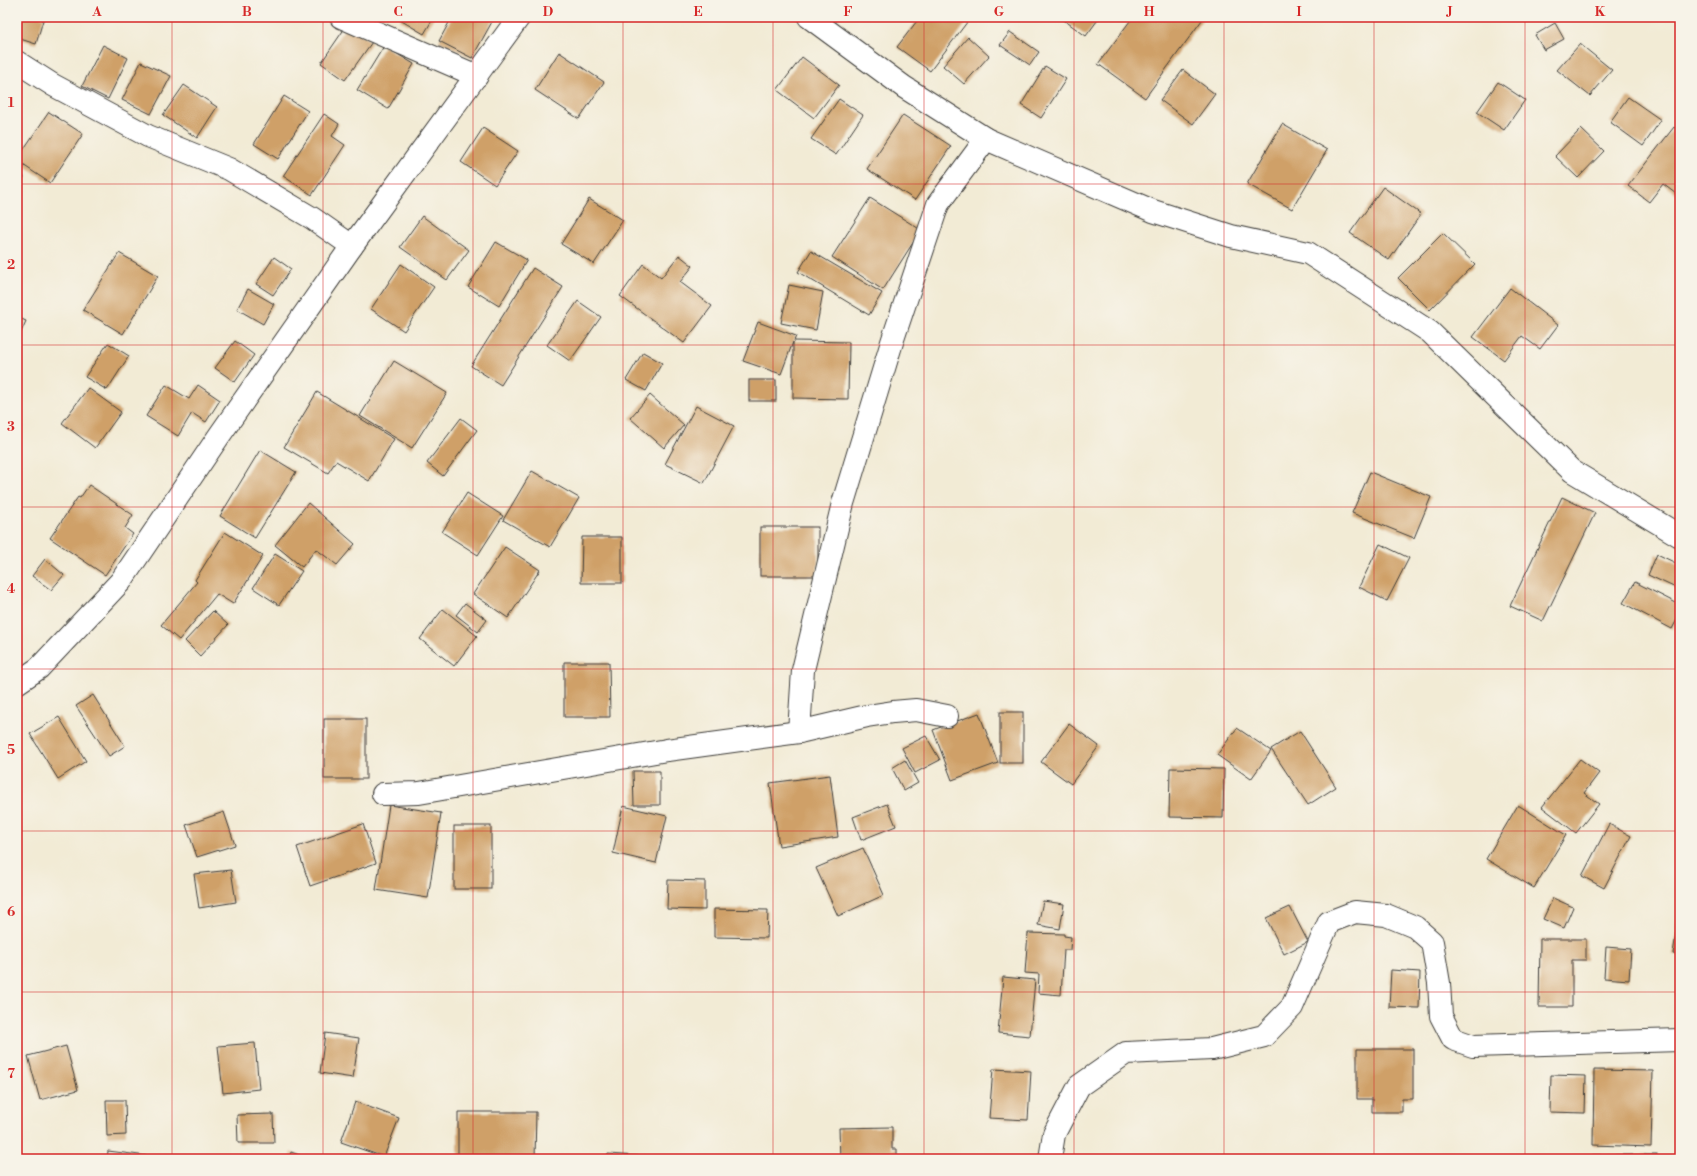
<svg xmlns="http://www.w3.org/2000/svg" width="1697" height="1176" font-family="'Libre Bodoni',serif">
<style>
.building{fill:#cfa067}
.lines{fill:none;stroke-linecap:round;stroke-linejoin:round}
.minor-casing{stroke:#3c3b38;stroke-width:24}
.minor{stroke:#fff;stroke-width:22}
.grid{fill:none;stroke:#d62828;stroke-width:1;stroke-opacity:0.55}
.neatline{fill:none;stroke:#d62828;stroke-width:1.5}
.grid-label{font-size:13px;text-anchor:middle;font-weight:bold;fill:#d62828}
</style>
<rect width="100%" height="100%" fill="#f7f3e8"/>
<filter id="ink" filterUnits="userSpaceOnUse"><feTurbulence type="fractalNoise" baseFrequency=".025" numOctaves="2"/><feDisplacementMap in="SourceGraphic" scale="8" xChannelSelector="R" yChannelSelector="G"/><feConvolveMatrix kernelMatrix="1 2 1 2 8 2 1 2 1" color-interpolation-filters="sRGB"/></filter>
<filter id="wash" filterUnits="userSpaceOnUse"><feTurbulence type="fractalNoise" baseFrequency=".012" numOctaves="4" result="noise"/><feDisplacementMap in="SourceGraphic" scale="16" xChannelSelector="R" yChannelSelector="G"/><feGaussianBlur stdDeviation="0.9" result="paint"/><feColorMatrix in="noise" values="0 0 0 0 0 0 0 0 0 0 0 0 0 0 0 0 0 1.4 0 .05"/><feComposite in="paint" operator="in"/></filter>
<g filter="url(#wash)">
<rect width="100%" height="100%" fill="#f2ebd5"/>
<g id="blocks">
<g class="building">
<polygon points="17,17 44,17 36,44 17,38"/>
<polygon points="402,17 434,17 424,34 400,20"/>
<polygon points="452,17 488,17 493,20 472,58 439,41"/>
<polygon points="920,17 971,17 930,71 897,47"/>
<polygon points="1062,17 1100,17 1086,36 1061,18"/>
<polygon points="1133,17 1198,17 1202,20 1145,98 1098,64"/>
<polygon points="1555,23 1564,39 1544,50 1535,35"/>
<polygon points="347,25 372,42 345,80 321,63"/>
<polygon points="1010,32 1039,52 1030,65 1000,45"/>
<polygon points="968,37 989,56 964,84 943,66"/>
<polygon points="1580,44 1612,70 1590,96 1557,70"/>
<polygon points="103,45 128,58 108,99 82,86"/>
<polygon points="384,46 414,64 388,109 357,90"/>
<polygon points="559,52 604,82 579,119 535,90"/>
<polygon points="802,57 839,85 814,118 777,90"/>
<polygon points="141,62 171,76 151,114 122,100"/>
<polygon points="1045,66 1066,79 1041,118 1021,105"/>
<polygon points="1183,70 1215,94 1193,124 1160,100"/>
<polygon points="1498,82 1525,100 1504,130 1477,112"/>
<polygon points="184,85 217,107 197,138 163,115"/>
<polygon points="284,96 308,111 278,159 254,144"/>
<polygon points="1628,97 1661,120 1643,146 1610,122"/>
<polygon points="839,99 863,115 836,155 811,139"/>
<polygon points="49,112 83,134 50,183 17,161 17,159"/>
<polygon points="324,114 339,124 332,136 345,145 312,195 283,176"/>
<polygon points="903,115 951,146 915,200 867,169"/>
<polygon points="1282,124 1327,150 1292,209 1247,184"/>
<polygon points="1674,127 1680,132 1680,197 1663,184 1649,202 1628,186"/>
<polygon points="483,128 518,151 495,185 461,162"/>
<polygon points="1581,129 1604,151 1578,178 1555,156"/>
<polygon points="17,172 24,177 17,187"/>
<polygon points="1383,187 1421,214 1389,260 1350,233"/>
<polygon points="870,198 921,230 883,290 832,257"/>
<polygon points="589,199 623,220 594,264 561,244"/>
<polygon points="422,216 469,250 447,280 400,247"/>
<polygon points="1443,233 1475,264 1430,310 1398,278"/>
<polygon points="496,242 527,260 499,306 468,287"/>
<polygon points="811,251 882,293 869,315 798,272"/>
<polygon points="119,253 158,276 123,334 83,310"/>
<polygon points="679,255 693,266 680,282 712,306 684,343 620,296 643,264 661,278"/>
<polygon points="274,257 291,269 273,295 256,284"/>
<polygon points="401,264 434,287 404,331 371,309"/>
<polygon points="533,268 563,287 501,385 471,366"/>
<polygon points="789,285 823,292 816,330 781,323"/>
<polygon points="1510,288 1558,325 1540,349 1522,336 1504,360 1473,337"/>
<polygon points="248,289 274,304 263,324 237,309"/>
<polygon points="578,301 601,317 570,361 547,345"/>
<polygon points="17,317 26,321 17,341"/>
<polygon points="758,322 796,336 794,341 849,342 848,399 793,398 793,342 781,374 743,361"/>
<polygon points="235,341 254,355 235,382 215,368"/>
<polygon points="108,343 129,356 107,390 85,377"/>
<polygon points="643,352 662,363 646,391 626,380"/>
<polygon points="394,361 447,393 412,448 360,416"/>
<rect x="749" y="380" width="27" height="21"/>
<polygon points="166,385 189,399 198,385 220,400 206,422 192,413 178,436 146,416"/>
<polygon points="88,388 121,412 95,448 62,423"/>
<polygon points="317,392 394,439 369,481 336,461 328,473 284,447"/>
<polygon points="650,395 684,425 664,448 630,418"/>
<polygon points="696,406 734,426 704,483 665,464"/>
<polygon points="461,418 477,430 443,476 427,463"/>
<polygon points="260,450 296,472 255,538 220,516"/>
<polygon points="532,471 579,498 550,547 503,520"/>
<polygon points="1370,472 1431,497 1414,538 1352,513"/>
<polygon points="89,485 133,515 125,528 133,534 105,575 50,538 78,497 80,498"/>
<polygon points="467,493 503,516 478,555 442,532"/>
<polygon points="1562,497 1595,513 1543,621 1510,606"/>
<polygon points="308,503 355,544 337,565 316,549 302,567 275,545"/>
<rect x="760" y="527" width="58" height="49"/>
<polygon points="225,532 263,556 233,604 217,594 179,640 161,625 197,582 195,580"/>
<polygon points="582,537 622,537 622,583 581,583"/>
<polygon points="1380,544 1409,558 1387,601 1359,587"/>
<polygon points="505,547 540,570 508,618 473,594"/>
<polygon points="275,554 302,571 279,605 253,588"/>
<polygon points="1657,554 1680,565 1680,590 1648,575"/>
<polygon points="45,559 64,575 51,590 32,576"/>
<polygon points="1635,582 1680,605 1680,614 1672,629 1623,603"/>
<polygon points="465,603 487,620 478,632 456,615"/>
<polygon points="443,609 477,636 454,666 420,639"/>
<polygon points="213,611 228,625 200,656 185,641"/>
<polygon points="564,662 609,662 610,717 564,717"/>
<polygon points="93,695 125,746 109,756 76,706"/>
<rect x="1000" y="712" width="23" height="51"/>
<polygon points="979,713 998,763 952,780 933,730"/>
<polygon points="59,717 86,761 58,779 30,734"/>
<rect x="324" y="719" width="42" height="60"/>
<polygon points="1069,724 1099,746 1071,784 1041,762"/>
<polygon points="1237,728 1271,751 1251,779 1217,755"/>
<polygon points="1300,731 1336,787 1308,805 1271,749"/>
<polygon points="926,736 940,760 915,773 902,748"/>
<polygon points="1580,759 1599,773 1584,793 1599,804 1576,833 1542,807"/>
<polygon points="905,760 918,783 904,791 892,768"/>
<polygon points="1170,768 1224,769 1223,818 1169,817"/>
<polygon points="633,771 660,771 660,805 634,805"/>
<polygon points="830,775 838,837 779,846 770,783"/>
<polygon points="887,804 896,826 861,840 853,817"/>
<polygon points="389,805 441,813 428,898 376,890"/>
<polygon points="1518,805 1566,835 1534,888 1486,859"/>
<polygon points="623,806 667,816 656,863 613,853"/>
<polygon points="224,812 235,845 197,857 186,825"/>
<polygon points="363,824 376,863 310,886 297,847"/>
<polygon points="1609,824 1631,836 1604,888 1582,876"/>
<rect x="454" y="826" width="37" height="63"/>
<polygon points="863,848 884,895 838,916 816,868"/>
<polygon points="231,870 236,902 199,908 194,874"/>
<polygon points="668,880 705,881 705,910 667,909"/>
<polygon points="1553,898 1573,907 1564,928 1543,919"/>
<polygon points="1043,901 1064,904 1060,929 1038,925"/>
<polygon points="1290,907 1308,942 1284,954 1266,918"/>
<polygon points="714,909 768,910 767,938 714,937"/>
<polygon points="1679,914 1680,914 1680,955 1673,954"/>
<polygon points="1028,933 1064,934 1064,936 1071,937 1070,950 1064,950 1061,995 1038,993 1039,974 1025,973"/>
<polygon points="1540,939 1586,939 1586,960 1572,960 1572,1007 1539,1007"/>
<polygon points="1606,947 1631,949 1629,980 1604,978"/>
<polygon points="1391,970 1420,972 1419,1008 1389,1007"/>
<polygon points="1003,977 1035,980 1030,1036 998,1033"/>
<polygon points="325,1033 359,1038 353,1078 320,1073"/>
<polygon points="255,1043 259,1089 223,1093 218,1046"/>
<polygon points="66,1046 78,1090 40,1100 28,1056"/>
<polygon points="1357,1049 1413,1049 1413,1099 1402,1099 1402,1112 1372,1112 1372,1099 1357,1099"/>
<polygon points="993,1069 1031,1071 1028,1120 989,1118"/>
<polygon points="1594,1070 1653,1071 1651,1147 1593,1145"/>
<polygon points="1551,1075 1586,1076 1585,1113 1550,1112"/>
<polygon points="106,1100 125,1100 126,1135 107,1136"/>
<polygon points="355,1102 399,1118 384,1157 341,1142"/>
<polygon points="458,1112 536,1112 535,1159 458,1159"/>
<polygon points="273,1114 274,1143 238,1143 237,1115"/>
<polygon points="892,1127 892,1149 897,1149 897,1159 840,1159 839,1128"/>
<polygon points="108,1151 155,1157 155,1159 107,1159"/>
<polygon points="291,1152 310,1159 289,1159"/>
<polygon points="608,1154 666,1158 666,1159 607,1159"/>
<rect x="1593" y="1155" width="64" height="4"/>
</g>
</g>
</g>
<g filter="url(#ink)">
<use href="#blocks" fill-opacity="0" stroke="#3c3b38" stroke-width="1"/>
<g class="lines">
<defs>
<g id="minor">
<polyline points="341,17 477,76"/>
<polyline points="809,17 904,87 986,139 1153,211 1231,236 1308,253 1430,332 1572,471 1680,536"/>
<polyline points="17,62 53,85 148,136 229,169 312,218 352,246"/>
<polyline points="17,683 39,668 121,581 219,436 352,246 519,17"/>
<polyline points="947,716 916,710 893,712 867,716 799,732 803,670 843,503 892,342 938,204 986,139"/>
<polyline points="383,794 419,793 667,750 799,732"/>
<polyline points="1050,1159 1054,1134 1079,1086 1126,1053 1212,1049 1264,1036 1292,1007 1329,922 1355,912 1386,915 1415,927 1432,942 1439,983 1441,1016 1453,1039 1473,1046 1680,1040"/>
</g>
</defs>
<use href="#minor" class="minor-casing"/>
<use href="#minor" class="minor"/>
</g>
</g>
<path class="grid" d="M172 17V1159M323 17V1159M473 17V1159M623 17V1159M773 17V1159M924 17V1159M1074 17V1159M1224 17V1159M1374 17V1159M1525 17V1159M17 184H1680M17 345H1680M17 507H1680M17 669H1680M17 831H1680M17 992H1680"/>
<rect width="1697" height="1176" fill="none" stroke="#f7f3e8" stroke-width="44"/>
<rect x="22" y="22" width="1653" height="1132" class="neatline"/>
<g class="grid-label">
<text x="97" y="16">A</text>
<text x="247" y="16">B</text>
<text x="398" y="16">C</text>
<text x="548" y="16">D</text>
<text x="698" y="16">E</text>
<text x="848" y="16">F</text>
<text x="999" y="16">G</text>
<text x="1149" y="16">H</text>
<text x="1299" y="16">I</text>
<text x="1450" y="16">J</text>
<text x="1600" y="16">K</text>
<text x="11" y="107">1</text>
<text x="11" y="269">2</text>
<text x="11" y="431">3</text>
<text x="11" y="593">4</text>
<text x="11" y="754">5</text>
<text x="11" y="916">6</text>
<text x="11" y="1078">7</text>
</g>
</svg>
